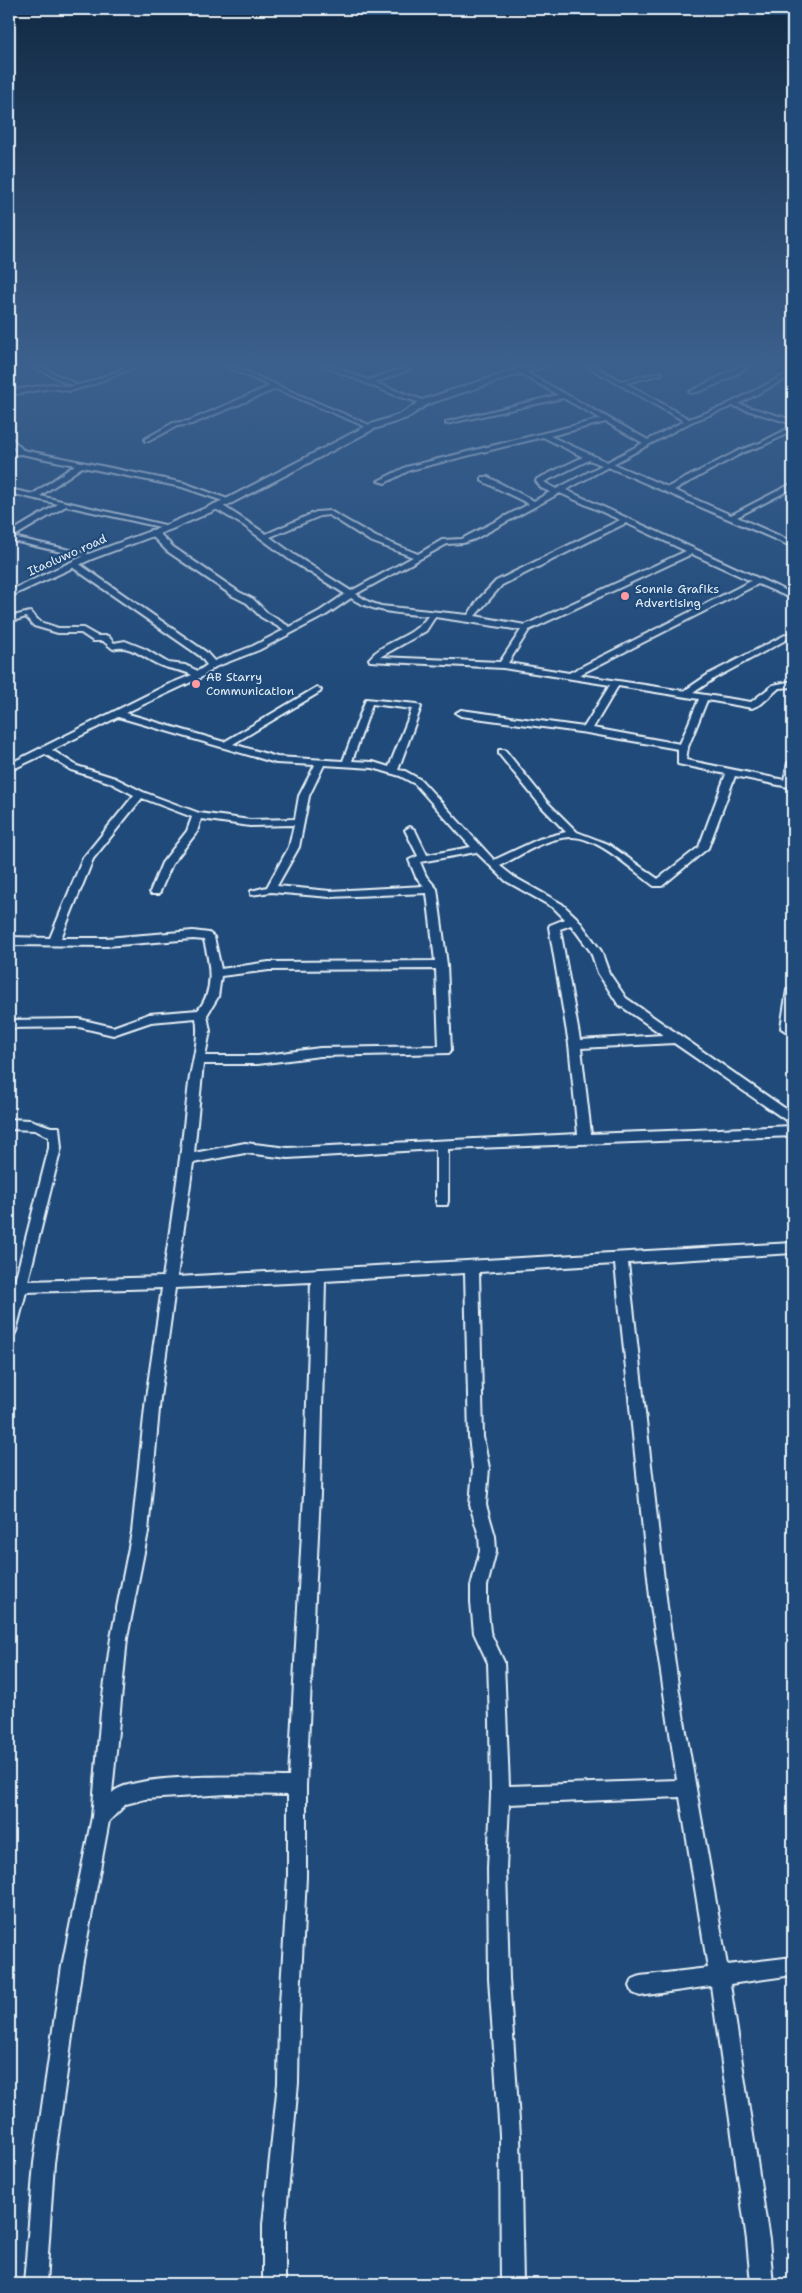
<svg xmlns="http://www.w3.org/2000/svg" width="802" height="2293" font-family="'Shantell Sans',sans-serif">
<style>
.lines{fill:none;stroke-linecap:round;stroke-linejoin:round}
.minor-casing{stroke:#e8f1f8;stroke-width:4}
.tertiary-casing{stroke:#e8f1f8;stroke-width:4}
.minor{fill:#1f4a7a;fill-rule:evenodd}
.tertiary{fill:#1f4a7a;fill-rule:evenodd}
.poi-dot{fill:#ff9aa2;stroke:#1f4a7a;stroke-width:2}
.labels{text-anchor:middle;stroke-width:4.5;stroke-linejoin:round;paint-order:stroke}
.far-street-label{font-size:12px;fill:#e8f1f8;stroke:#1f4a7a}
.far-poi-label{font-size:12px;fill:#e8f1f8;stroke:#1f4a7a;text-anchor:start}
</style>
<rect width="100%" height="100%" fill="#1f4a7a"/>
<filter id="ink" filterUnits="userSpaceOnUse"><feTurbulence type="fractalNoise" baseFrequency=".02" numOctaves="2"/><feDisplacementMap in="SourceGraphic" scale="10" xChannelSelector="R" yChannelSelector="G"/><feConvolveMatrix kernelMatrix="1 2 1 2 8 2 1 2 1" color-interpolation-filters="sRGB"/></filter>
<g filter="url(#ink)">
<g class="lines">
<defs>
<g id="minor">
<polygon points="30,365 37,365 76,384 71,385"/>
<polygon points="132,365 139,365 94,384 70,391 51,388 9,395 9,391 51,384 70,387 90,382"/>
<polygon points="223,365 230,365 374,427 369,428 276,389 192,424 177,426 149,441 145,441 145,439 173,423 189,421 270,386"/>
<polygon points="322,365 329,365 368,380 413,365 421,365 375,383 428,402 425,404 397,396"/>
<path d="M585 365H592L621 381 662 372V374L626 383 689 419 722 407 793 371V375L738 404 793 420V424L733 406 691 422 613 464 668 487 740 450 760 443 793 426V431L764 445 744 452 674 490 731 515 793 483V488L737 517 793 542V547L608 467 566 490 793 594V599L758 584 579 675 684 691 709 674 793 631V636L715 678 693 693 751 702 773 685 793 681V687L779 688 761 704 752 708 707 700 688 747 686 760 784 780 788 763 793 760V788L735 776 708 848 662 886H654C634 871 598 837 572 837 547 837 521 855 500 866L514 877 562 904 577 918 601 951 609 973 626 998 793 1114V1125L674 1043 581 1048 591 1134 793 1126V1136L448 1149V1201L447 1205H437L436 1201V1149L288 1158 245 1153 193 1163 177 1277 793 1243V1253L628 1263 667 1606 679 1692 727 1965 793 1957V1975L730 1984 769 2240 773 2284H751L747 2240 711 1986 640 1996 633 1993 630 1986 633 1979 640 1976 708 1968 680 1797 509 1804 506 1868 509 1979 520 2135 523 2284H501L500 2135 489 1979 488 1868 491 1795 490 1721 488 1663 474 1633 471 1602V1586L480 1551 479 1536 470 1505 473 1468 469 1437 465 1273 325 1281 320 1494 306 1786V1877L299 2019 298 2083 285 2224V2284H263V2224L278 2083 279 2019 288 1877V1795L228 1794 145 1799 126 1804 109 1821 82 1966 54 2163 46 2284H24L34 2163 62 1966 92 1817 101 1711 111 1638 132 1532 146 1398 162 1288 26 1292 16 1331 14 1335 9 1337V1305L12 1293H9V1281H15L49 1148V1137L35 1130 9 1129V1119L30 1120 51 1127H59L61 1148 28 1281 163 1277C173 1212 182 1148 189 1083 192 1062 200 1039 196 1018L151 1022 113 1035 79 1027 9 1028V1020L79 1019 113 1027 149 1014 198 1010C215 990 210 964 204 940L193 939 106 946 9 945V937L50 938 83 858 134 795 109 782 71 770 45 754 9 771V764L167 685 192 675C182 670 174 670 165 667 146 662 133 643 113 649L103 641H93L81 633H58L34 626 26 617 9 622V617L30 612 40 622 58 628H83L97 636H108L114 643 125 641 145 649 168 663 185 665 198 671 207 665 200 656 72 567V563H78L206 652 214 661 253 646 284 630 261 617 247 603 233 596 167 551 150 534V530H156L173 547 239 592 253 599 267 613 290 627 320 611 345 594 290 560 243 525 214 508V504H220L266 534 316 512 330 511 376 537 418 554 442 540 462 539 469 535 529 504 482 481V477H488L534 501 550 492 541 488 536 481 537 479 583 457 543 437 410 470 385 483 378 481 406 467 601 419 563 398 446 424V422L558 395 518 372V370H522L648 440 684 421ZM606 422 643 443 607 462 550 436ZM589 460 602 465 556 489 544 482ZM560 493 620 520 496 581 478 600 468 615 381 606 369 602 356 594 447 544 463 543 475 539ZM329 515 370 541 413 557 351 591 296 556 270 537 320 516ZM626 523 686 551 525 625 475 616 502 585ZM692 554 751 581 569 673 508 663 529 630ZM351 598C374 613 401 613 428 616 412 639 386 639 369 659L370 661 503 668 610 685 584 727 461 710 456 713 461 716 587 733 678 749V764L726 774 699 847 658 879 608 844 577 832 547 802 505 750H499V754L541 806 566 832 539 839 494 860 421 780 405 771 398 770 421 707 417 704 366 699 343 761 277 757 233 744 320 692 321 690 317 687 224 742 125 713 202 677 215 667 259 650 326 615ZM435 617 521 630 500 662 380 657 426 631ZM618 686 699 699 680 744 593 728ZM372 704 412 709 389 767 373 762 352 761ZM118 717 276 763 315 765 299 796 295 819 250 820 199 813 143 792 115 778 77 766 52 750ZM324 765 373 768 400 776 415 784 471 847 427 855 415 830 410 827 405 830 418 856 409 860 416 877 424 886 330 891 277 886 299 847 309 796ZM142 798 192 817 187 831 162 863 150 892 151 894H159L172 864 197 832 201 819 250 826 294 825 289 847 267 887 251 891V895L271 892 330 897 427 893 435 961 269 962 221 969 214 937 209 933 193 931 106 938H61L93 859ZM476 852 506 881 554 908 565 919 550 925 549 927 569 1044 578 1134 288 1148 245 1143 194 1153 203 1064H258L320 1056 449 1053 451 1050 447 965 437 889 426 876 420 862ZM571 925 591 952 598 973 618 1004 663 1035 580 1040 560 929ZM436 969 439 1046 320 1048 258 1056H205L210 1031 207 1015 218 997 221 976 269 970ZM615 1264 651 1606 677 1780 509 1786 504 1662 490 1632 487 1602V1586L496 1551 495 1536 486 1505 489 1468 483 1437 479 1272ZM311 1282 304 1494 289 1777C257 1777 131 1772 112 1793L127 1638 148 1532 160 1398 175 1288Z"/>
<path d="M743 365H750C742 372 697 397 689 392Z"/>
<polygon points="9,436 23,450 184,483 233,501 229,503 182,487 82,467 40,496 173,527 169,529 66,506 13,537 92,555 92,559 9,540 9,533 58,504 9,493 9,489 33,494 75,465 21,454 9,455 9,451 16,450 9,442"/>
<polygon points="793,986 793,1025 791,1031 787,1032 781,1028 787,990"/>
</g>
<polygon id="tertiary" points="540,365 553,365 522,373 428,404 407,418 374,429 232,503 172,529 92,559 9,597 9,591 86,555 166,525 226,499 368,425 401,414 422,400 517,369"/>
</defs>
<use href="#minor" class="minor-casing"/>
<use href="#tertiary" class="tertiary-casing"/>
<use href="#minor" class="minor"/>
<use href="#tertiary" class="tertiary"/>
</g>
</g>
<linearGradient id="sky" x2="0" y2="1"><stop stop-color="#112943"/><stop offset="0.53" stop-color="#3c608d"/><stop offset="1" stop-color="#3c608d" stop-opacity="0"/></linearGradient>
<rect width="802" height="686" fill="url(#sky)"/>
<g class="poi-dot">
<circle cx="625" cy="596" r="5"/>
<circle cx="196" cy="684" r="5"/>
</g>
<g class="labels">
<g class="far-street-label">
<text transform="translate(67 555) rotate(-24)" y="4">Itaoluwo road</text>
</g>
<g class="far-poi-label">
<text x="635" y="593">Sonnie Grafiks<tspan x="635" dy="14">Advertising</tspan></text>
<text x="206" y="681">AB Starry<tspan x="206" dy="14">Communication</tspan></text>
</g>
</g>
<rect width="802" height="2293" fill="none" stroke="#1f4a7a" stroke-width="30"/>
<rect x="15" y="15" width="772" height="2263" fill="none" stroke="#e8f1f8" stroke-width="2" filter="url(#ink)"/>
</svg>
